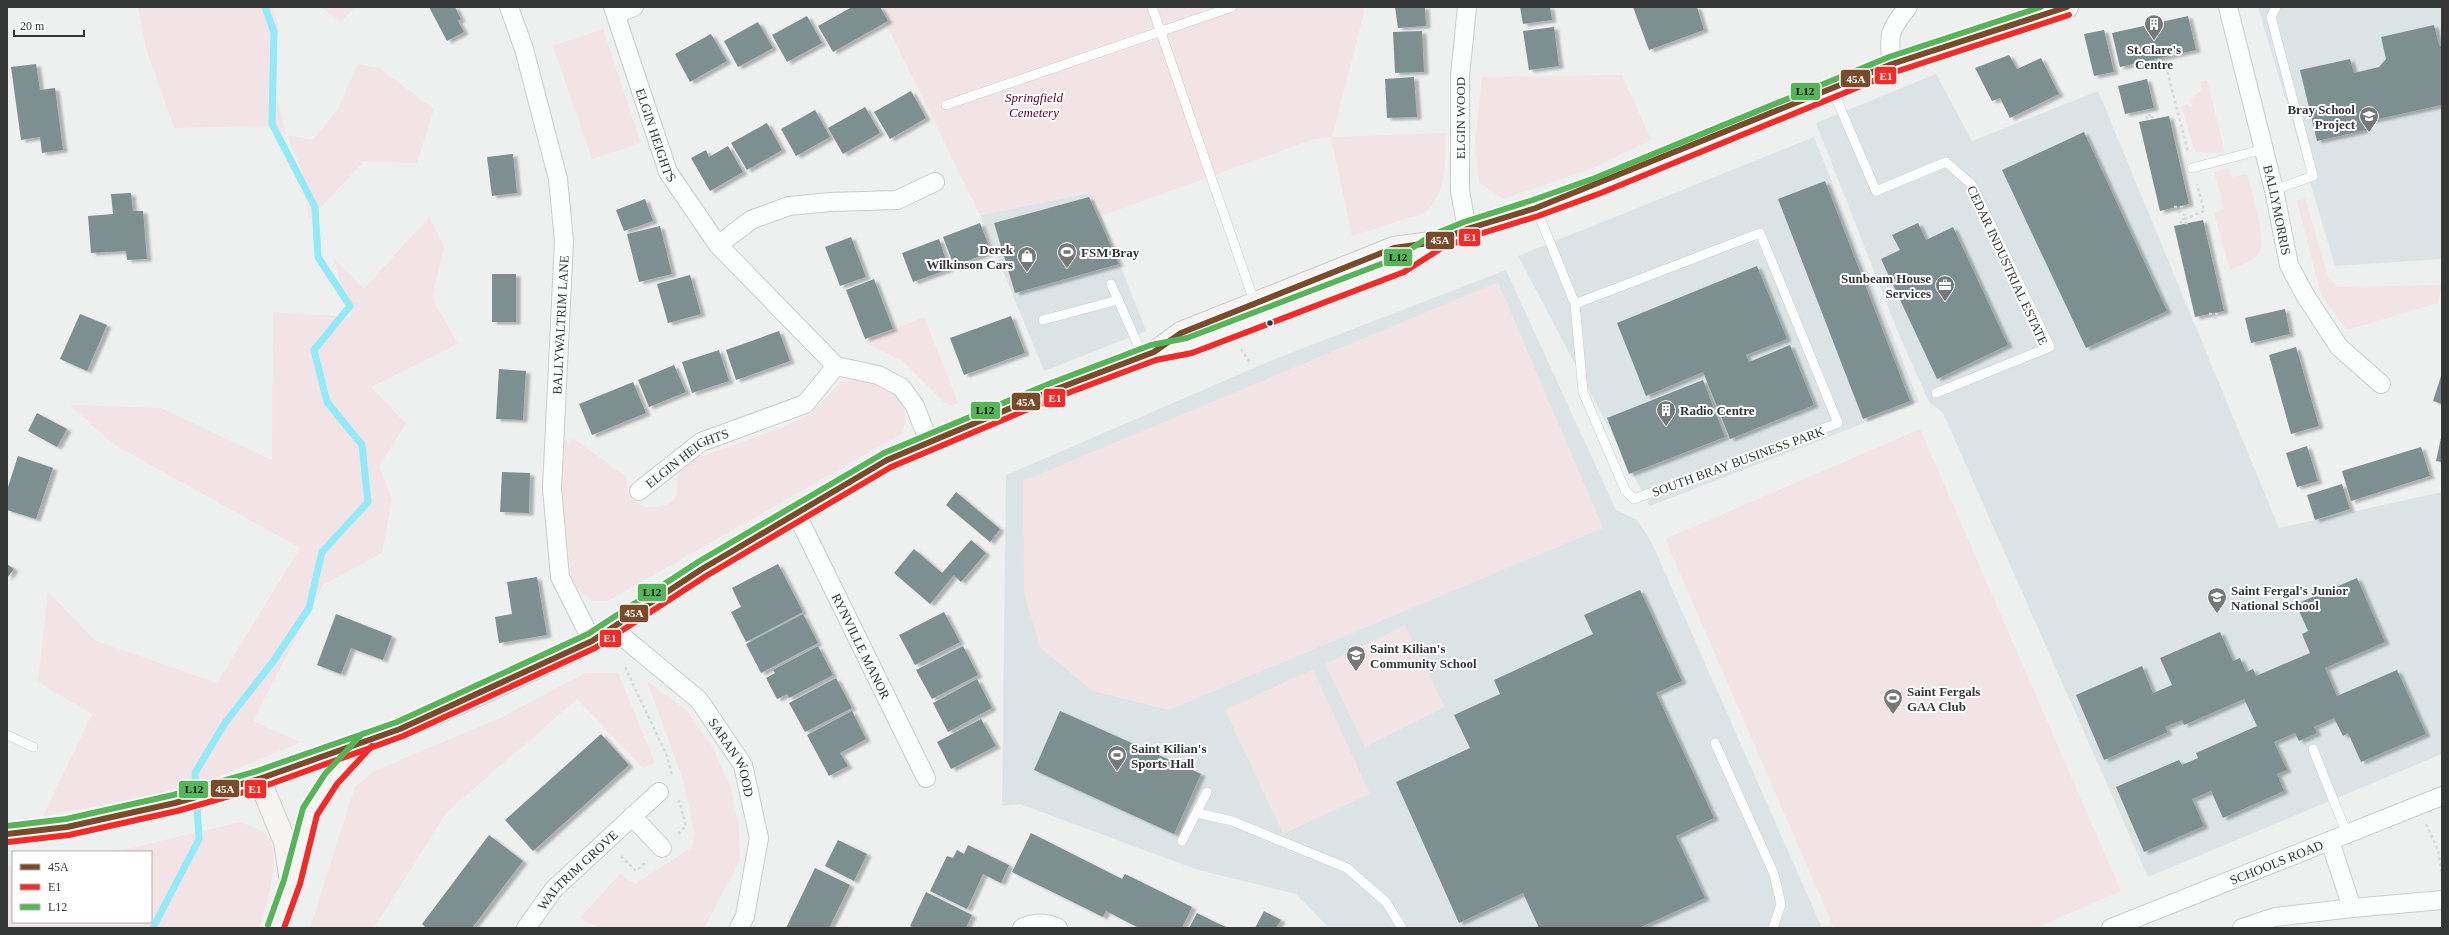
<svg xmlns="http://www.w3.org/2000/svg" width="2449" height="935" font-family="'Times New Roman',serif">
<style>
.built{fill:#dbe3e4}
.green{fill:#f2e3e6}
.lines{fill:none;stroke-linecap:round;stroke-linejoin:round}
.stream{stroke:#90eaf8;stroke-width:7}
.building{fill:#7e8f91;filter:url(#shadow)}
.lane-casing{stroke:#cacccc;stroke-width:10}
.street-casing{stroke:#cacccc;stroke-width:20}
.secondary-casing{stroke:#cacccc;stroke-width:24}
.path{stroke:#d6d7d7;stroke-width:2.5;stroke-dasharray:3 3;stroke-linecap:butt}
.lane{stroke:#fcfdfd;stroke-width:9}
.street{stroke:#fcfdfd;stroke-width:18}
.secondary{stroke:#f6f3f3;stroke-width:22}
.bus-1-casing{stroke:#fff;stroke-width:9}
.bus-2-casing{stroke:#fff;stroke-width:9}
.bus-3-casing{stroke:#fff;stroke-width:9}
.bus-1{stroke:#7a4b2a;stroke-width:6}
.bus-2{stroke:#f52a26;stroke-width:6}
.bus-3{stroke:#56b559;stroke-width:6}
.bus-dot{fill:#353737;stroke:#fff;stroke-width:1.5}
.labels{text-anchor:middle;stroke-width:4;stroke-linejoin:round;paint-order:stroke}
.poi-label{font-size:13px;font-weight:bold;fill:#353737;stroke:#fff;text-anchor:start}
.park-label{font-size:13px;font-style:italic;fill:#550023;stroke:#fff}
.street-label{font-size:13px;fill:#353737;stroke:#fff}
.line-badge{stroke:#fff;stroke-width:1.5}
.badge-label{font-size:11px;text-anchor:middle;font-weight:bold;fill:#fff}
.pale-badge-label{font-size:11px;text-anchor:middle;font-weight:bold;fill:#111}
</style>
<defs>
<filter id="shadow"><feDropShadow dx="4.5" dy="2.5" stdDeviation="1" flood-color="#0004"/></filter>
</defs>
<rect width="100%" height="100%" fill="#eef0f0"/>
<g class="built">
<polygon points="2258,7 2442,7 2442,259 2335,266"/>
<polygon points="1936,74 1972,141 2098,91 2279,528 2442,492 2442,754 2148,877 1943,413 1929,402 1897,330 1816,123"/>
<polygon points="1814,137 1919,402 1650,506 1518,256"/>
<polygon points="1090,193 1101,216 1146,331 1044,371 980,215"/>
<polygon points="1506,270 1616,510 1637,520 1651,541 1822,928 1329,928 1296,894 1198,870 1020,804 1002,806 1006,475 1275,359"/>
</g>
<g class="green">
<polygon points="138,7 272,7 278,25 274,92 287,135 313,140 338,109 358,64 379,68 434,109 417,163 364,161 309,220 301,169 287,135 265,126 174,128 146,48"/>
<polygon points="320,7 356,7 341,21"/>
<path d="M878 7H1362L1364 13 1332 137 1446 133C1445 160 1447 194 1425 213L1352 236 1331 137 1314 139 1101 216 1089 193 980 215Z"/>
<polygon points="603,29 641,143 592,159 553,46"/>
<polygon points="1622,75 1651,140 1591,169 1503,199 1479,182 1475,142 1482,77"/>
<polygon points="2207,80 2225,153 2195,152 2181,106 2188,104 2189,107 2193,106 2190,100 2201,90 2200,81"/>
<path d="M2229 168 2232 177 2247 174C2250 189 2268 241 2259 253 2252 262 2240 266 2230 270L2214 213 2224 209 2214 172Z"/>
<polygon points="2305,198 2328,276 2337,287 2442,285 2438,303 2347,330 2321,295 2297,201"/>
<polygon points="429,217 444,247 432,298 458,344 371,387 406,424 379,466 392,499 382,553 323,585 253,721 301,742 189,789 43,816 92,714 38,682 48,591 94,640 217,683 300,548 113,444 70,405 161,408 272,460 273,312 351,317 333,257 364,289"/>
<polygon points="1498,282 1603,528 1169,710 1093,691 1040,648 1024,592 1023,481"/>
<polygon points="924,317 958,403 953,406 945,403 901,360 864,342"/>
<path d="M870 377C897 391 910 400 903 433L608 601H592L572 583 559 470 560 444 574 439 627 477C621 505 657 518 676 497L679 470 686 462 776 430 808 415 841 382Z"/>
<polygon points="1920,429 2121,891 2036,928 1834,928 1665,539"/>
<polygon points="1405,625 1445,707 1365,747 1325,664"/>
<polygon points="1313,669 1370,794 1283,834 1225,710"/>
<polygon points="585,673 618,673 655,763 643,768 577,699 446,813 374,928 310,928 355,787 374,771 500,718"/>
<polygon points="647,681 687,711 712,746 730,786 739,826 740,860 704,928 600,928 580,918 620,874 635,884 692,847 695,834 682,777"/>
<path d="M240 822C250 826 263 829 269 838 281 858 266 908 259 928H7V866H13V922H151V852H114Z"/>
</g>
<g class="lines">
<polyline class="stream" points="153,928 199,839 195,773 225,723 272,663 309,608 322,552 368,502 362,445 327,402 314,350 350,306 318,257 315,207 272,124 274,32 265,7"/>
</g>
<g class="building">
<polygon points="429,7 455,7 461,19 458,21 464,32 447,41"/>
<polygon points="852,7 880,7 888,21 833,52 818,26"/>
<polygon points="1395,7 1425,7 1426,26 1398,28"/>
<polygon points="1520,7 1550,7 1552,20 1523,24"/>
<polygon points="1633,7 1697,7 1704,30 1649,50"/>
<polygon points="807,16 822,43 787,62 772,35"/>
<polygon points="2188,16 2196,50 2120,67 2112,33"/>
<polygon points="758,22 773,48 738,67 724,41"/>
<polygon points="2434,25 2439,45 2442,47 2442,105 2364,122 2366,130 2317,141 2300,70 2350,59 2354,73 2379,67 2386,59 2381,37"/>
<polygon points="1554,27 1559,66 1529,70 1523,31"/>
<polygon points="2104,30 2114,72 2094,76 2084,34"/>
<polygon points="1422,31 1424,72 1395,73 1393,32"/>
<polygon points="711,34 727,61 690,82 675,54"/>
<polygon points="2009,55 2017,69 2041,58 2059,94 2010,118 2000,98 1992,101 1975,68"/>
<polygon points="36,64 40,90 55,88 63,150 42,153 40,137 21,140 11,67"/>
<polygon points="1414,77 1417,117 1387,118 1385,79"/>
<polygon points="2147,79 2154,108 2125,114 2118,86"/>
<polygon points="911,91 926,118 890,139 874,112"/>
<polygon points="865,107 880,133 843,154 828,128"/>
<polygon points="815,110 830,137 796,156 781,129"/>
<polygon points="2169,116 2189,204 2160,211 2139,122"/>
<polygon points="767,123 782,150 747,170 731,143"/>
<polygon points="2084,132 2167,311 2086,348 2002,170"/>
<polygon points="728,146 743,172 710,191 691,158 706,150 709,157"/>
<polygon points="513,154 517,193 492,196 487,157"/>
<polygon points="1825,181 1910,401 1863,419 1778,199"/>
<polygon points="131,193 133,211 143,211 147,259 127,260 126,251 91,253 88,216 113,214 111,194"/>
<polygon points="1089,197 1119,264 1015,293 994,223"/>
<polygon points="645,199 653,221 624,231 616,210"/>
<polygon points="2203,220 2224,311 2195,317 2174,226"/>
<polygon points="980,223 991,252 954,266 943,237"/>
<polygon points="1918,223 1926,240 1953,227 2008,345 1937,379 1881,259 1900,250 1892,235"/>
<polygon points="660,226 672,274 639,282 627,234"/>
<polygon points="851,237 866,277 840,286 825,247"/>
<polygon points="939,239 949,269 913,282 902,253"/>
<polygon points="1757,266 1787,339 1746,355 1749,362 1790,345 1814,405 1730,439 1703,372 1646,396 1617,323"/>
<rect x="492" y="274" width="24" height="48"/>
<polygon points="690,275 701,314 668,323 657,284"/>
<polygon points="874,279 893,329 865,339 846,290"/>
<polygon points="2285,309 2290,334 2251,343 2245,318"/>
<polygon points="80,314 107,325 87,371 60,359"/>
<polygon points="1011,316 1025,353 964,375 950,338"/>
<polygon points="779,331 790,361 736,380 726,350"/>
<polygon points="2296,347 2319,426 2291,434 2269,355"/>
<polygon points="719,350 729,381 692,393 682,362"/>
<polygon points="674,365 686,392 649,407 638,380"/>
<polygon points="499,369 526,371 523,420 496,419"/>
<polygon points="2442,373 2442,404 2433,401"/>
<polygon points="1703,380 1725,437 1629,474 1607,418"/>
<polygon points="633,382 646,413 592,435 579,404"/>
<polygon points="37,413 67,429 57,447 28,431"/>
<polygon points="2442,433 2442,462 2436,461"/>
<polygon points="2307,446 2318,481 2297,487 2286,453"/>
<polygon points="2421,447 2430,476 2351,501 2342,471"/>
<polygon points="18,456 53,468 36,519 7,510 7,490"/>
<polygon points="502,472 530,473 529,513 500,512"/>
<polygon points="2342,484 2350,509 2315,520 2307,495"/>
<polygon points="956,492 1000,529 990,542 946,505"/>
<polygon points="971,540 986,553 961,582 954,575 930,604 894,573 914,549 942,573"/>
<polygon points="7,564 14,569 7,578"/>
<polygon points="778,564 803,612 746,642 731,612 741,607 732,588"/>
<polygon points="537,577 547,635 499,643 495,617 512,614 507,582"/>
<polygon points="2357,578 2385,642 2325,668 2337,696 2397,670 2426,734 2361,762 2348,733 2343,736 2334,718 2314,727 2317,733 2299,741 2295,733 2274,742 2287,770 2277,774 2284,791 2223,818 2211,791 2192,799 2204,826 2144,852 2116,787 2179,760 2182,765 2198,758 2196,753 2257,726 2244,699 2184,725 2182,720 2165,727 2168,732 2104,760 2076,695 2142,666 2153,693 2172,685 2160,658 2220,632 2233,661 2240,658 2246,672 2253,669 2256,676 2310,653 2302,634 2308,631 2296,604"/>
<polygon points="1640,590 1682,681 1656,693 1714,818 1676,836 1705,898 1639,928 1539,928 1523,893 1459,923 1396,782 1470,748 1454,715 1500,694 1494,680 1593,634 1584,615"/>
<polygon points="944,612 960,642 915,665 899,635"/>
<polygon points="336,614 392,636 383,660 351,648 341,674 317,665"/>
<polygon points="803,614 818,643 761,673 746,644"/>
<polygon points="818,646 833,675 789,698 787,694 777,699 766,678 775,673 773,670"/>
<polygon points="963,646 978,675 932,699 916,670"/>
<polygon points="836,678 852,708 805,732 789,703"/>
<polygon points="977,679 992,708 948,732 933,703"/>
<polygon points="852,711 866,739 840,753 848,766 829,776 807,735"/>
<polygon points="1060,711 1201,774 1174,834 1034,770"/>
<polygon points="981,719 996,746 951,769 937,742"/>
<polygon points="601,734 629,765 533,851 505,820"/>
<polygon points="1031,833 1122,879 1125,874 1192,907 1182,928 1139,928 1106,911 1103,917 1012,872"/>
<polygon points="489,835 523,861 472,928 426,928 422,924"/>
<polygon points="838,840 867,854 854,881 825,866"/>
<polygon points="968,845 1009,865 1001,883 983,874 967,909 930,891 947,856 953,858 957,850 964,854"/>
<polygon points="815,868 850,885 833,920 829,928 786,928"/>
<polygon points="926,892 972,915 966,928 915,928 910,926"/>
<polygon points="1264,911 1281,920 1276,928 1255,928"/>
<polygon points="1197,913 1213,921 1228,928 1189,928"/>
</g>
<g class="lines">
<defs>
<g id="lane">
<polyline points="1152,7 1255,304"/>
<polyline points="1832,89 1876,191 1946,162 1972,185 2050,347 1936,393"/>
<polyline points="946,105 1232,7"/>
<polyline points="2192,168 2264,149"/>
<polyline points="2274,190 2313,176 2271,17 2276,7"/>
<polyline points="1536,208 1575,304 1583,392 1625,490 1634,499 1838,423 1760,233 1575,304"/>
<polyline points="1111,284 1143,356"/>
<polyline points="1043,320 1118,300"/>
<polyline points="7,735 33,747"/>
<polyline points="1715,743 1774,874 1781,904 1773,928"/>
<polyline points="2313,749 2347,834"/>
<polyline points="1197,813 1232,821 1347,868 1386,902 1402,928"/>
<polyline points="1182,841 1207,792"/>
</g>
<g id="street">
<polyline points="509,7 524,49 558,179 564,241 552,488 560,577 592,641"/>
<path id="s1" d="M613 7 668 172 718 245 836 366 878 375 901 387 915 406 929 442"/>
<polyline points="1467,7 1460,76 1460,191 1467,229"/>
<path id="s2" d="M2228 7 2274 190 2289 265 2305 295 2339 347 2381 384"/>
<polyline points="616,14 634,7"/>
<path d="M1892 64C1888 34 1889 31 1908 7"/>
<polyline points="718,245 751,220 789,206 830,202 897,200 935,182"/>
<path id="s3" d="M639 491 701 442 805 404 836 366"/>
<path id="s4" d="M797 515 926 778"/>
<path id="s5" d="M612 628 699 700 743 765 759 838 745 916 739 928"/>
<polyline points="632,816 662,848"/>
<polyline points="2330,841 2352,908 2442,900"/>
<path id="s6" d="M526 928 554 889 659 792"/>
<path d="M1022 928C1033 922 1047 922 1058 928"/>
<path id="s7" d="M2111 928 2442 796"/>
<polyline points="2242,928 2275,917 2352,908"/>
</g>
<g id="secondary">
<polyline points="1158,350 1181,333 1394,248 1431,243"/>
<polyline points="259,779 285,842 290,875"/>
<polyline points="7,834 67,827 175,803 259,779 400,729 491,689 592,641 702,569 887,460 1054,390 1154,352 1189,346 1401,265 1436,242 1467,229 1536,208 1598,185 1892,64 2067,7"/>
<polyline points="276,928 292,882 310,812 331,779 362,744"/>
</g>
</defs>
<use href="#lane" class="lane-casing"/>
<use href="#street" class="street-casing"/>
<use href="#secondary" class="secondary-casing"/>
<g class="path">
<polyline points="2166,66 2188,152"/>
<polyline points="2151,115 2146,115 2147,118 2154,117 2155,119"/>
<polyline points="2174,207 2182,207 2183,210 2178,211"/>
<polyline points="2178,211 2186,216 2185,219 2204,211 2197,184"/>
<polyline points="2185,219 2180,220 2181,223 2188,223"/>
<polyline points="2209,314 2217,314 2218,317 2213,318"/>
<polyline points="1241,349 1251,364"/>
<polyline points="625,667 667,756 672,776"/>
<polyline points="2426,824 2438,850 2442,874"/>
<polyline points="678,834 686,826 679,800"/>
<polyline points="621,856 636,871 647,861"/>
</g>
<use href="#lane" class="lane"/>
<use href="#street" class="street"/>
<use href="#secondary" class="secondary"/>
<defs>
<polyline id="bus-1" points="7,834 67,827 175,803 259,779 400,729 592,641 702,569 887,460 1054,390 1154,352 1181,333 1394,248 1436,242 1467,229 1536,208 1892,64 2067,7"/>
<g id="bus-2">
<polyline points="8,842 69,835 177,811 262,787 403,736 595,648 706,576 891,467 1057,397 1156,360 1192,353 1404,272 1440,249 1470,237 1538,216 1601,193 1895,72 2069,15"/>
<polyline points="284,928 300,884 317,815 337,784 372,746"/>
</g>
<g id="bus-3">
<polyline points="7,826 66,819 173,795 257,771 397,722 588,634 698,562 884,453 1051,383 1151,345 1187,338 1397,258 1432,235 1464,222 1533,200 1595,178 1889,57 2041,7"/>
<polyline points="268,925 284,880 303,808 325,774 360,736"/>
</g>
</defs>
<use href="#bus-1" class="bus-1-casing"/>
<use href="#bus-2" class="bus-2-casing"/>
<use href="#bus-3" class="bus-3-casing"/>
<use href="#bus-1" class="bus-1"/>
<use href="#bus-2" class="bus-2"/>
<use href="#bus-3" class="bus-3"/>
</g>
<defs>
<symbol id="building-pin" viewBox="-11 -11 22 30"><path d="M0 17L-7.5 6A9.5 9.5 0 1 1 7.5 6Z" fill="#767878" stroke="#fff"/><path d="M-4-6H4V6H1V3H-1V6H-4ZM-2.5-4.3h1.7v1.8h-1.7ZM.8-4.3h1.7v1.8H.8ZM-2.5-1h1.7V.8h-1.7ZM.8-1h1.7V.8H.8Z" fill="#fff"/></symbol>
<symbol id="school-pin" viewBox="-11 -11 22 30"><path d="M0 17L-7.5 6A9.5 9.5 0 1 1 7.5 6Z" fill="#767878" stroke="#fff"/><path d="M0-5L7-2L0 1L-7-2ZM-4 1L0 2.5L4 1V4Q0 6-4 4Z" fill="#fff"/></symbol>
<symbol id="stadium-pin" viewBox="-11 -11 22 30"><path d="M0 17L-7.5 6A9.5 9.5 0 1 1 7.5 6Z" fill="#767878" stroke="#fff"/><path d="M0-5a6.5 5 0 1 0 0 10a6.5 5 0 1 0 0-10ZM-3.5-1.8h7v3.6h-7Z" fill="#fff"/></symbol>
<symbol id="shop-pin" viewBox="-11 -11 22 30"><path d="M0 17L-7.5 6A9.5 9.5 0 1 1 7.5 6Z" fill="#767878" stroke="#fff"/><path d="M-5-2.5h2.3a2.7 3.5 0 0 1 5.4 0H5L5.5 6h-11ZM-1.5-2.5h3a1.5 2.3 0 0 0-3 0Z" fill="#fff"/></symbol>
<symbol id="office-pin" viewBox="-11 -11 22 30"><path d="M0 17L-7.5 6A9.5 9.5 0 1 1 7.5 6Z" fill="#767878" stroke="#fff"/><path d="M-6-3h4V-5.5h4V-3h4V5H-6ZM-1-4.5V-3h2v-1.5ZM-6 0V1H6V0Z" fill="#fff"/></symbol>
</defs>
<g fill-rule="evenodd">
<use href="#building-pin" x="2143" y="13" width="22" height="30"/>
<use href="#school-pin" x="2358" y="105" width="22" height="30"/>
<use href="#stadium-pin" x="1056" y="241" width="22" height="30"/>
<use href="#shop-pin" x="1016" y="245" width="22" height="30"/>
<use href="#office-pin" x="1934" y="274" width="22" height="30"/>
<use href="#building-pin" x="1655" y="399" width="22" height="30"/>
<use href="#school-pin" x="2206" y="586" width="22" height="30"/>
<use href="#school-pin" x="1345" y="644" width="22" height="30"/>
<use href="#stadium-pin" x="1882" y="687" width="22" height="30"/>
<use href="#stadium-pin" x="1106" y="744" width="22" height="30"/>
</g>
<circle class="bus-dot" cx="1270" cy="323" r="3.5"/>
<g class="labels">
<g class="poi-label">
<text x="2154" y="54" text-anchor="middle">St.Clare's<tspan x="2154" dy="15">Centre</tspan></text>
<text x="2355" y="114" text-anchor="end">Bray School<tspan x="2355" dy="15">Project</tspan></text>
<text x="1013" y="254" text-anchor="end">Derek<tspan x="1013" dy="15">Wilkinson Cars</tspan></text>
<text x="1081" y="257">FSM Bray</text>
<text x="1931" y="283" text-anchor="end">Sunbeam House<tspan x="1931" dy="15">Services</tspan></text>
<text x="1680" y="415">Radio Centre</text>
<text x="2231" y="595">Saint Fergal's Junior<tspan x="2231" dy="15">National School</tspan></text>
<text x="1370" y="653">Saint Kilian's<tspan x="1370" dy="15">Community School</tspan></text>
<text x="1907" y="696">Saint Fergals<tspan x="1907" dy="15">GAA Club</tspan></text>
<text x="1131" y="753">Saint Kilian's<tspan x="1131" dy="15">Sports Hall</tspan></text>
</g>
<g class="park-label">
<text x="1034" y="102">Springfield<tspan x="1034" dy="15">Cemetery</tspan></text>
</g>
<g class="street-label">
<text transform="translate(1460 118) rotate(-90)" y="5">ELGIN WOOD</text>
<text dy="5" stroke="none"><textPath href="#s1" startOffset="135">ELGIN HEIGHTS</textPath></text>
<text dy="5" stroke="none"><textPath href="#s2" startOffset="209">BALLYMORRIS</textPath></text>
<text transform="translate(2008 265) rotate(65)" y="5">CEDAR INDUSTRIAL ESTATE</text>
<text transform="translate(560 325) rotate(-87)" y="5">BALLYWALTRIM LANE</text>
<text dy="5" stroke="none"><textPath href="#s3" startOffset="59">ELGIN HEIGHTS</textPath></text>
<text transform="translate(1738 461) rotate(-20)" y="5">SOUTH BRAY BUSINESS PARK</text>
<text dy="5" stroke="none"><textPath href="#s4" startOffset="146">RYNVILLE MANOR</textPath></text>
<text dy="5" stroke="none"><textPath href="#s5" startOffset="180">SARAN WOOD</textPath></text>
<text dy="5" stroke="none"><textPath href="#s7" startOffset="178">SCHOOLS ROAD</textPath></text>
<text dy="5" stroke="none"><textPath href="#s6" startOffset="78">WALTRIM GROVE</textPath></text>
</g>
</g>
<g class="line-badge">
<rect x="1874" y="66" width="23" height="19" rx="4" fill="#f52a26"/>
<rect x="1840" y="69" width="31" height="19" rx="4" fill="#7a4b2a"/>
<rect x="1790" y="82" width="31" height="19" rx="4" fill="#56b559"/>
<rect x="1458" y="228" width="23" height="19" rx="4" fill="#f52a26"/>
<rect x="1425" y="231" width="30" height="19" rx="4" fill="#7a4b2a"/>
<rect x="1383" y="248" width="30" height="19" rx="4" fill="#56b559"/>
<rect x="1043" y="388" width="23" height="20" rx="4" fill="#f52a26"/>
<rect x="1011" y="392" width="30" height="19" rx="4" fill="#7a4b2a"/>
<rect x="970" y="401" width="31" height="19" rx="4" fill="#56b559"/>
<rect x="637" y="583" width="30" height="19" rx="4" fill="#56b559"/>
<rect x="619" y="604" width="30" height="19" rx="4" fill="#7a4b2a"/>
<rect x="599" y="629" width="23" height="19" rx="4" fill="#f52a26"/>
<rect x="210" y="779" width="30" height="19" rx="4" fill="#7a4b2a"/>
<rect x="244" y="779" width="23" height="20" rx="4" fill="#f52a26"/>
<rect x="178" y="780" width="31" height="19" rx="4" fill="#56b559"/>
</g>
<g class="badge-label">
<text x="1886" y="80">E1</text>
<text x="1856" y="83">45A</text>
<text x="1470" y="241">E1</text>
<text x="1440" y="244">45A</text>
<text x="1055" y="402">E1</text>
<text x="1026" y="406">45A</text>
<text x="634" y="617">45A</text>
<text x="610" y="642">E1</text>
<text x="225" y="793">45A</text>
<text x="255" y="793">E1</text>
</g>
<g class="pale-badge-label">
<text x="1805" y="95">L12</text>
<text x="1398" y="261">L12</text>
<text x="985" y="414">L12</text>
<text x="652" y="596">L12</text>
<text x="194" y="793">L12</text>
</g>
<rect width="2449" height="935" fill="none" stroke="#353737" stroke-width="16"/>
<rect x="12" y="851" width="140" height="72" fill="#ffffff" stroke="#aeafaf"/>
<rect x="20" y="864" width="20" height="6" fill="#7a4b2a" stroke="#aeafaf"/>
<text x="48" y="871" font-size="12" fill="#353737">45A</text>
<rect x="20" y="884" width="20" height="6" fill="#f52a26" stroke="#aeafaf"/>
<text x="48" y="891" font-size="12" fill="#353737">E1</text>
<rect x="20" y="904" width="20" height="6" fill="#56b559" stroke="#aeafaf"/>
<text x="48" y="911" font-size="12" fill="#353737">L12</text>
<path d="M14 30v6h70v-6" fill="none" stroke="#353737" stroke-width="2"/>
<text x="20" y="30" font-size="12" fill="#353737" stroke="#ffffff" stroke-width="3" paint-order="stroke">20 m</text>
</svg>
